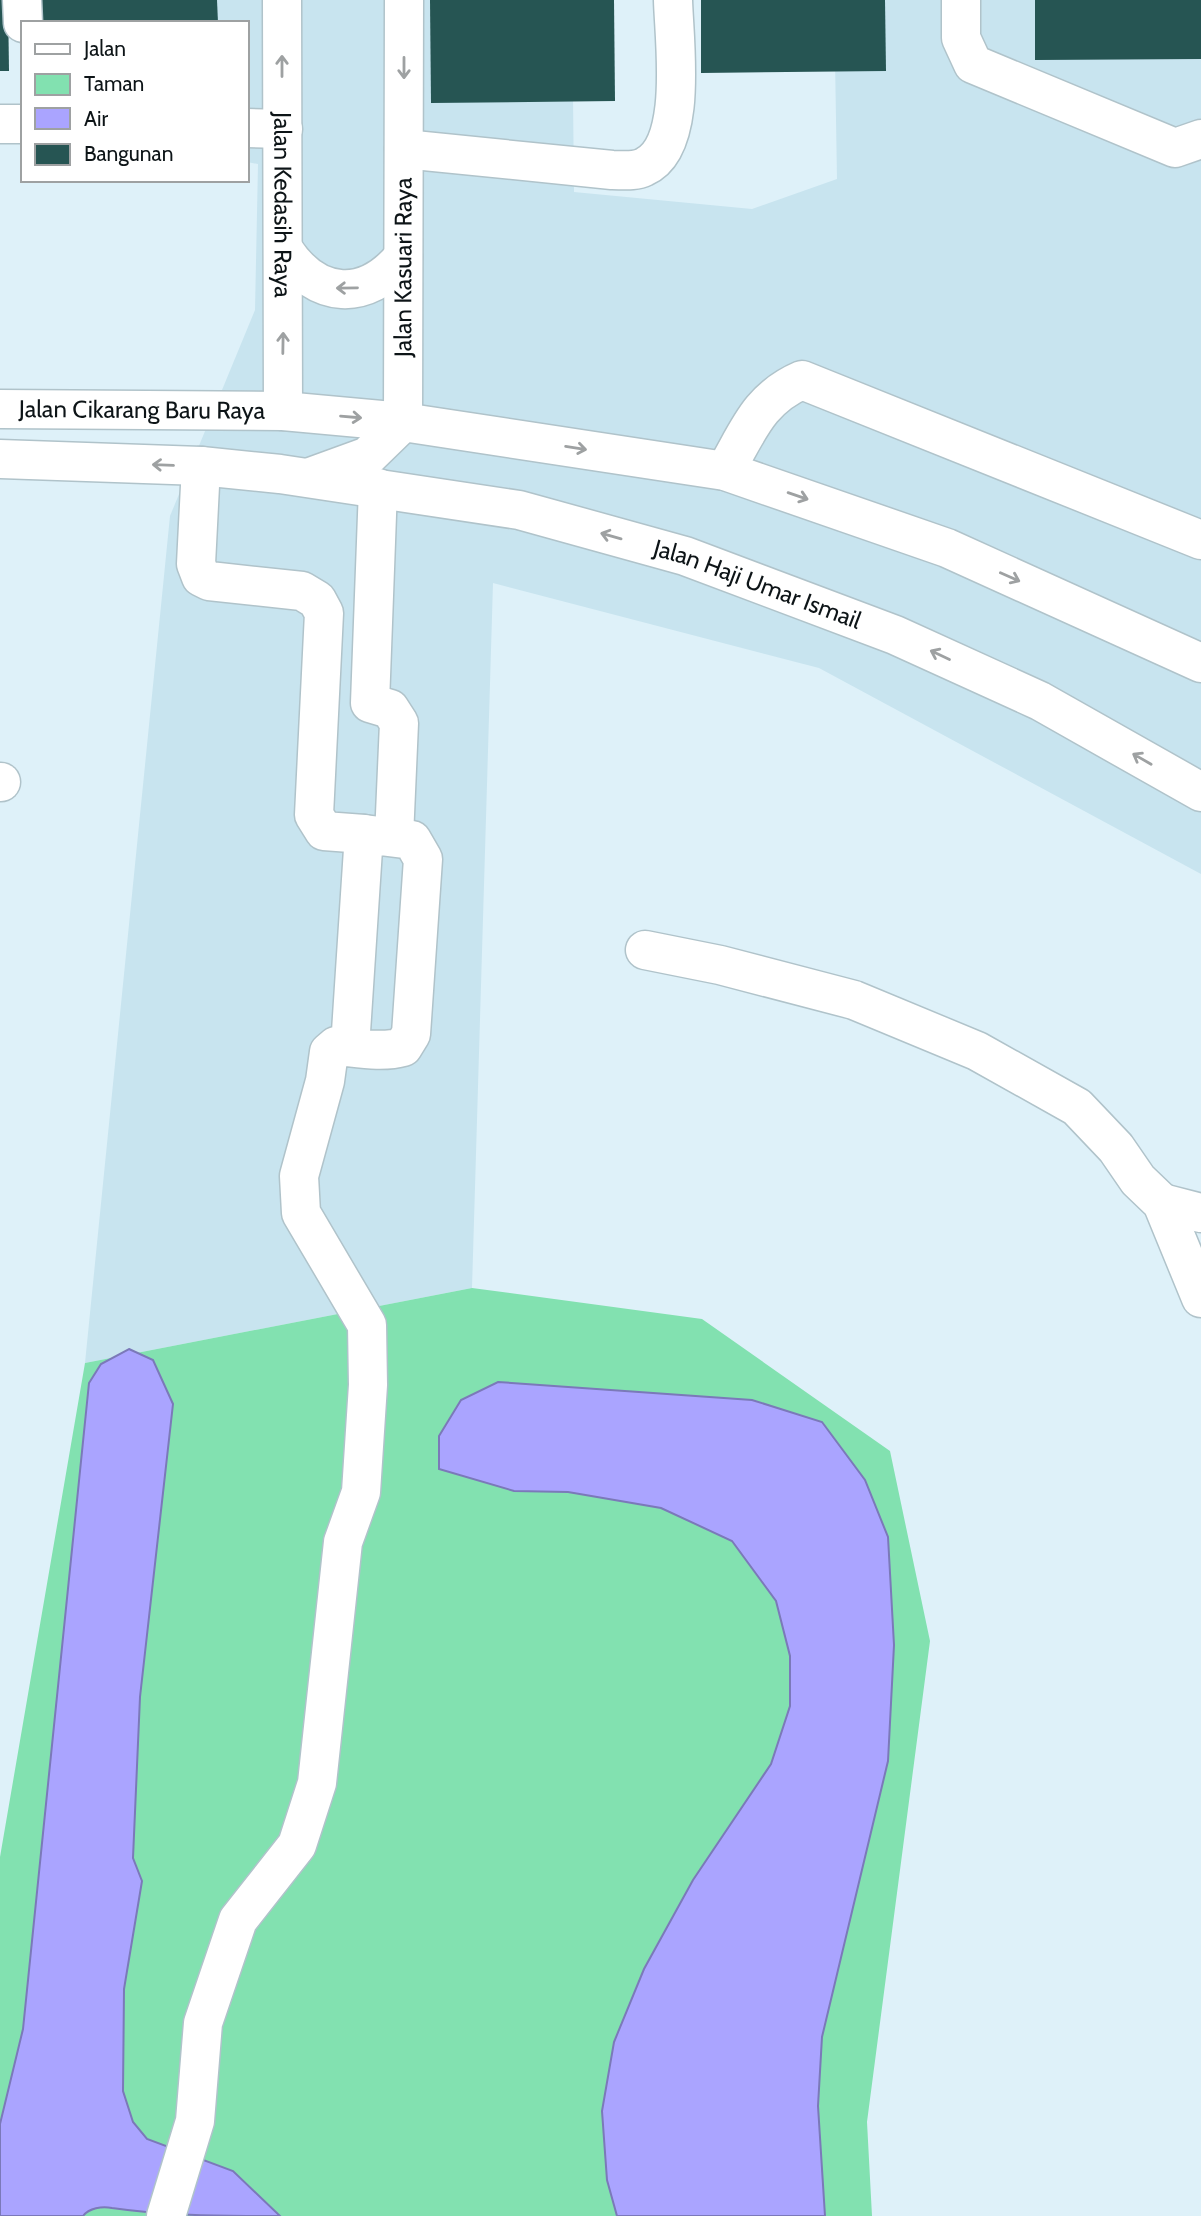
<svg xmlns="http://www.w3.org/2000/svg" width="1201" height="2216" font-family="Cabin,sans-serif">
<style>
.built{fill:#c8e4ef}
.green{fill:#82e1b0}
.water{fill:#aaa4ff;stroke:#7b79b9;stroke-width:2}
.building{fill:#265553}
.lines{fill:none;stroke-linecap:round;stroke-linejoin:round}
.minor-casing{stroke:#b0c3ca;stroke-width:41}
.major-casing{stroke:#b0c3ca;stroke-width:41}
.minor{stroke:#fff;stroke-width:38}
.major{stroke:#fff;stroke-width:38}
.oneway{stroke:#9ea1a2}
.labels{text-anchor:middle;stroke-width:7;stroke-linejoin:round;paint-order:stroke}
.street-label{font-size:24px;fill:#0d1417;stroke:#fff}
</style>
<rect width="100%" height="100%" fill="#def1f9"/>
<polygon class="built" points="151,0 572,0 574,192 752,209 837,179 834,0 1201,0 1201,874 819,668 493,583 472,1288 85,1363 170,516 255,310 258,164 247,162 247,23 151,23"/>
<polygon class="green" points="472,1288 702,1319 890,1451 930,1641 867,2122 872,2216 0,2216 0,1857 85,1363"/>
<g class="water">
<path d="M129 1349 153 1360 173 1404 140 1697 133 1858 142 1881 124 1989 123 2091 133 2122 147 2139 233 2171 280 2216C223 2216 167 2216 112 2208 102 2206 89 2208 83 2216H0V2124L23 2029 89 1383 101 1364Z"/>
<polygon points="498,1382 752,1400 822,1422 865,1480 888,1537 894,1645 888,1761 822,2037 818,2106 825,2216 617,2216 607,2180 602,2111 614,2042 644,1969 693,1880 771,1764 790,1706 790,1656 776,1601 732,1541 661,1508 568,1492 514,1491 439,1469 439,1436 461,1400"/>
</g>
<g class="building">
<polygon points="0,0 8,0 9,71 0,71"/>
<polygon points="34,0 217,0 218,23 34,23"/>
<polygon points="430,0 614,0 615,101 431,103"/>
<polygon points="701,0 885,0 886,71 701,73"/>
<polygon points="1035,0 1201,0 1201,59 1035,60"/>
</g>
<g class="lines">
<defs>
<g id="minor">
<polyline points="22,0 23,23"/>
<polyline points="961,0 961,38 973,64 1175,148 1201,139"/>
<polyline points="0,124 23,124"/>
<polyline points="247,128 283,129"/>
<path d="M404 149 612 170C623 170 634 172 644 167 689 147 674 41 673 0"/>
<polyline points="201,466 196,564 201,577 209,581 302,591 317,600 324,613 314,815 324,831 364,834"/>
<path d="M725 471C748 432 758 399 802 380L1201 540"/>
<polyline points="378,488 370,703 390,709 399,723 394,837"/>
<polyline points="0,782 1,782"/>
<polyline points="645,950 720,965 854,1000 977,1051 1077,1107 1116,1148 1138,1180 1162,1203 1201,1298"/>
<polyline points="1162,1203 1201,1213"/>
<path d="M166 2216 195 2121 203 2023 238 1920 297 1845 317 1783 343 1542 361 1492 368 1385 367 1325 301 1213 299 1176 325 1081 329 1052 336 1046C358 1048 382 1053 403 1047L411 1034 423 859 412 840 364 834 350 1047"/>
</g>
<g id="major">
<path id="s1" d="M282 0 283 411"/>
<path d="M284 250C317 300 366 302 403 257"/>
<path id="s2" d="M0 409 283 411 403 422 725 471 947 548 1201 663"/>
<path id="s3" d="M0 459 201 466 280 474 519 510 685 556 895 635 1040 701 1201 792"/>
<path id="s4" d="M313 476 368 456 403 422 404 0"/>
</g>
</defs>
<use href="#minor" class="minor-casing"/>
<use href="#major" class="major-casing"/>
<use href="#minor" class="minor"/>
<use href="#major" class="major"/>
</g>
<defs><path id="oneway-shaft" d="M-6 0H5M1.5-3L5.5 0L1.5 3" fill="none" stroke-width="1.6" stroke-linecap="round" stroke-linejoin="round" transform="scale(1.75)"/></defs>
<g class="oneway">
<use href="#oneway-shaft" transform="translate(282 66) rotate(-90)"/>
<use href="#oneway-shaft" transform="translate(404 68) rotate(90)"/>
<use href="#oneway-shaft" transform="translate(347 288) rotate(179)"/>
<use href="#oneway-shaft" transform="translate(283 343) rotate(-89)"/>
<use href="#oneway-shaft" transform="translate(351 417) rotate(5)"/>
<use href="#oneway-shaft" transform="translate(576 448) rotate(9)"/>
<use href="#oneway-shaft" transform="translate(163 465) rotate(-178)"/>
<use href="#oneway-shaft" transform="translate(798 496) rotate(19)"/>
<use href="#oneway-shaft" transform="translate(611 536) rotate(-164)"/>
<use href="#oneway-shaft" transform="translate(1010 577) rotate(24)"/>
<use href="#oneway-shaft" transform="translate(940 655) rotate(-155)"/>
<use href="#oneway-shaft" transform="translate(1142 759) rotate(-150)"/>
</g>
<g class="labels">
<g class="street-label">
<text dy="8" stroke="none"><textPath href="#s1" startOffset="205">Jalan Kedasih Raya</textPath></text>
<text dy="8" stroke="none"><textPath href="#s4" startOffset="262">Jalan Kasuari Raya</textPath></text>
<text dy="8" stroke="none"><textPath href="#s2" startOffset="142">Jalan Cikarang Baru Raya</textPath></text>
<text dy="8" stroke="none"><textPath href="#s3" startOffset="772">Jalan Haji Umar Ismail</textPath></text>
</g>
</g>
<rect x="21" y="21" width="228" height="161" fill="#ffffff" stroke="#9ea1a2" stroke-width="2"/>
<rect x="35" y="44" width="35" height="10" fill="#ffffff" stroke="#9ea1a2" stroke-width="2"/>
<text x="84" y="56" font-size="21" fill="#0d1417">Jalan</text>
<rect x="35" y="74" width="35" height="21" fill="#82e1b0" stroke="#9ea1a2" stroke-width="2"/>
<text x="84" y="91" font-size="21" fill="#0d1417">Taman</text>
<rect x="35" y="108" width="35" height="21" fill="#aaa4ff" stroke="#9ea1a2" stroke-width="2"/>
<text x="84" y="126" font-size="21" fill="#0d1417">Air</text>
<rect x="35" y="144" width="35" height="21" fill="#265553" stroke="#9ea1a2" stroke-width="2"/>
<text x="84" y="161" font-size="21" fill="#0d1417">Bangunan</text>
</svg>
